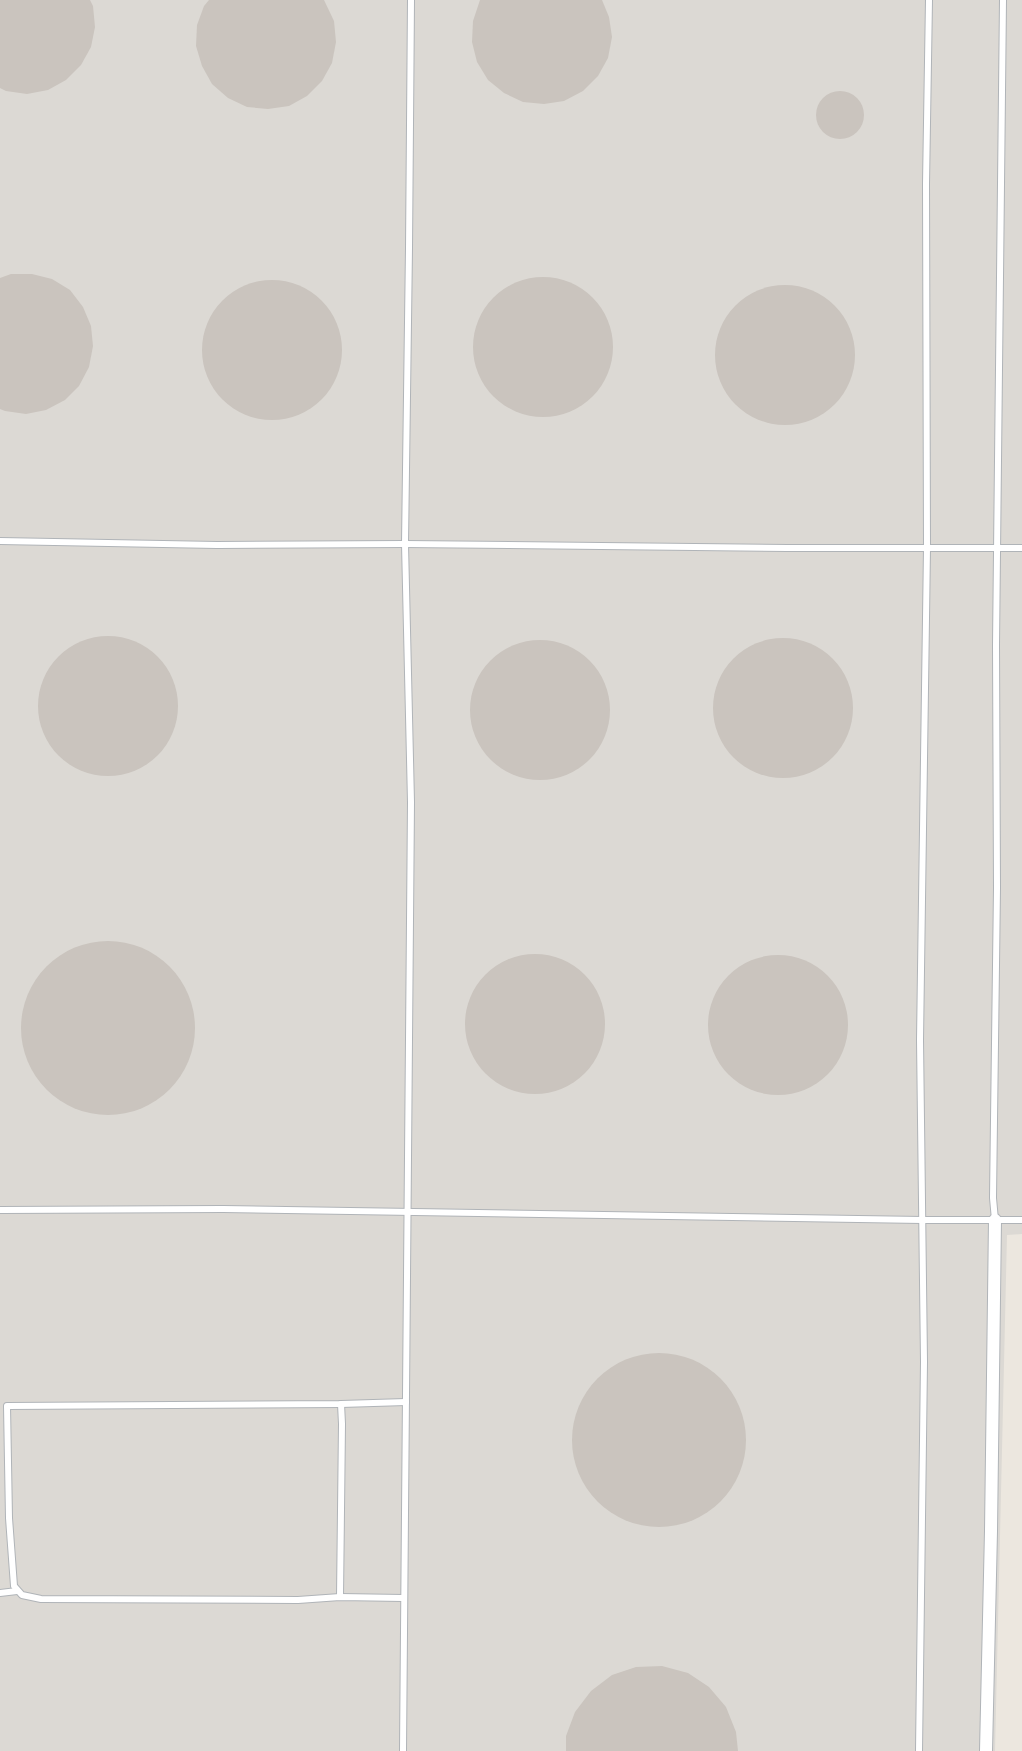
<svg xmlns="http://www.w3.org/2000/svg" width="1022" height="1751" font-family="'Golos Text',sans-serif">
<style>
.industrial{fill:#dcd9d4}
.building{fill:#cac4be}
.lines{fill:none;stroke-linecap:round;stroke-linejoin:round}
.service-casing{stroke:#b0b4b8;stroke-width:8}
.minor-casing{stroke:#b0b4b8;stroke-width:14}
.service{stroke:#fff;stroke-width:6}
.minor{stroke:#fff;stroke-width:12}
</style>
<rect width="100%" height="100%" fill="#ece7df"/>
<polygon class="industrial" points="0,0 1022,0 1022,1234 1007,1235 995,1751 0,1751"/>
<g class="building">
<polygon points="0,0 90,0 93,6 95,27 91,47 81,65 66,80 48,90 27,94 6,91 0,88"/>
<polygon points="209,0 324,0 334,21 336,42 332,63 322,81 307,96 289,106 268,109 247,107 228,98 212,84 202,66 196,46 197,25 204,6"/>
<polygon points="480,0 602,0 609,17 612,37 608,58 598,76 583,91 564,101 544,104 523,102 504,93 488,80 477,62 472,42 473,21"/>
<circle cx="840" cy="115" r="24"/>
<polygon points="11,274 32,274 52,279 70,290 83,307 91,326 93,346 89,367 79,386 65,400 46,410 26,414 5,411 0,409 0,278"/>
<circle cx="543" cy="347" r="70"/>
<circle cx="272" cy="350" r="70"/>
<circle cx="785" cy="355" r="70"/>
<circle cx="108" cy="706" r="70"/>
<circle cx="783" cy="708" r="70"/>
<circle cx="540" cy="710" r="70"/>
<circle cx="108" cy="1028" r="87"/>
<circle cx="535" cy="1024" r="70"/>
<circle cx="778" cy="1025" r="70"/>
<circle cx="659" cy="1440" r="87"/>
<polygon points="662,1666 688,1673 709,1687 726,1707 736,1732 738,1751 566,1751 566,1736 575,1712 591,1691 612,1675 636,1667"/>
</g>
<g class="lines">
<defs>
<g id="service">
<polyline points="0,541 217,545 405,544 788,548 1022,548"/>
<polyline points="0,1210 223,1209 922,1220 1022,1220"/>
<polyline points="995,1220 993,1198 997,888 996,645 1003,0"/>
<polyline points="0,1593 17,1591"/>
<polyline points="340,1597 342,1424 341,1404"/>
<polyline points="403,1598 340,1597 298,1600 41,1599 22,1595 14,1586 9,1518 7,1406 341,1404 406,1402"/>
<polyline points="403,1751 411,802 405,544 409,248 411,0"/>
<polyline points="919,1751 924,1362 920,1040 927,548 926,184 929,0"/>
</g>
<polyline id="minor" points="986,1751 991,1531 995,1220"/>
</defs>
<use href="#service" class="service-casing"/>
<use href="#minor" class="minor-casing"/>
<use href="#service" class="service"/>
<use href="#minor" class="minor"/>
</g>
</svg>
